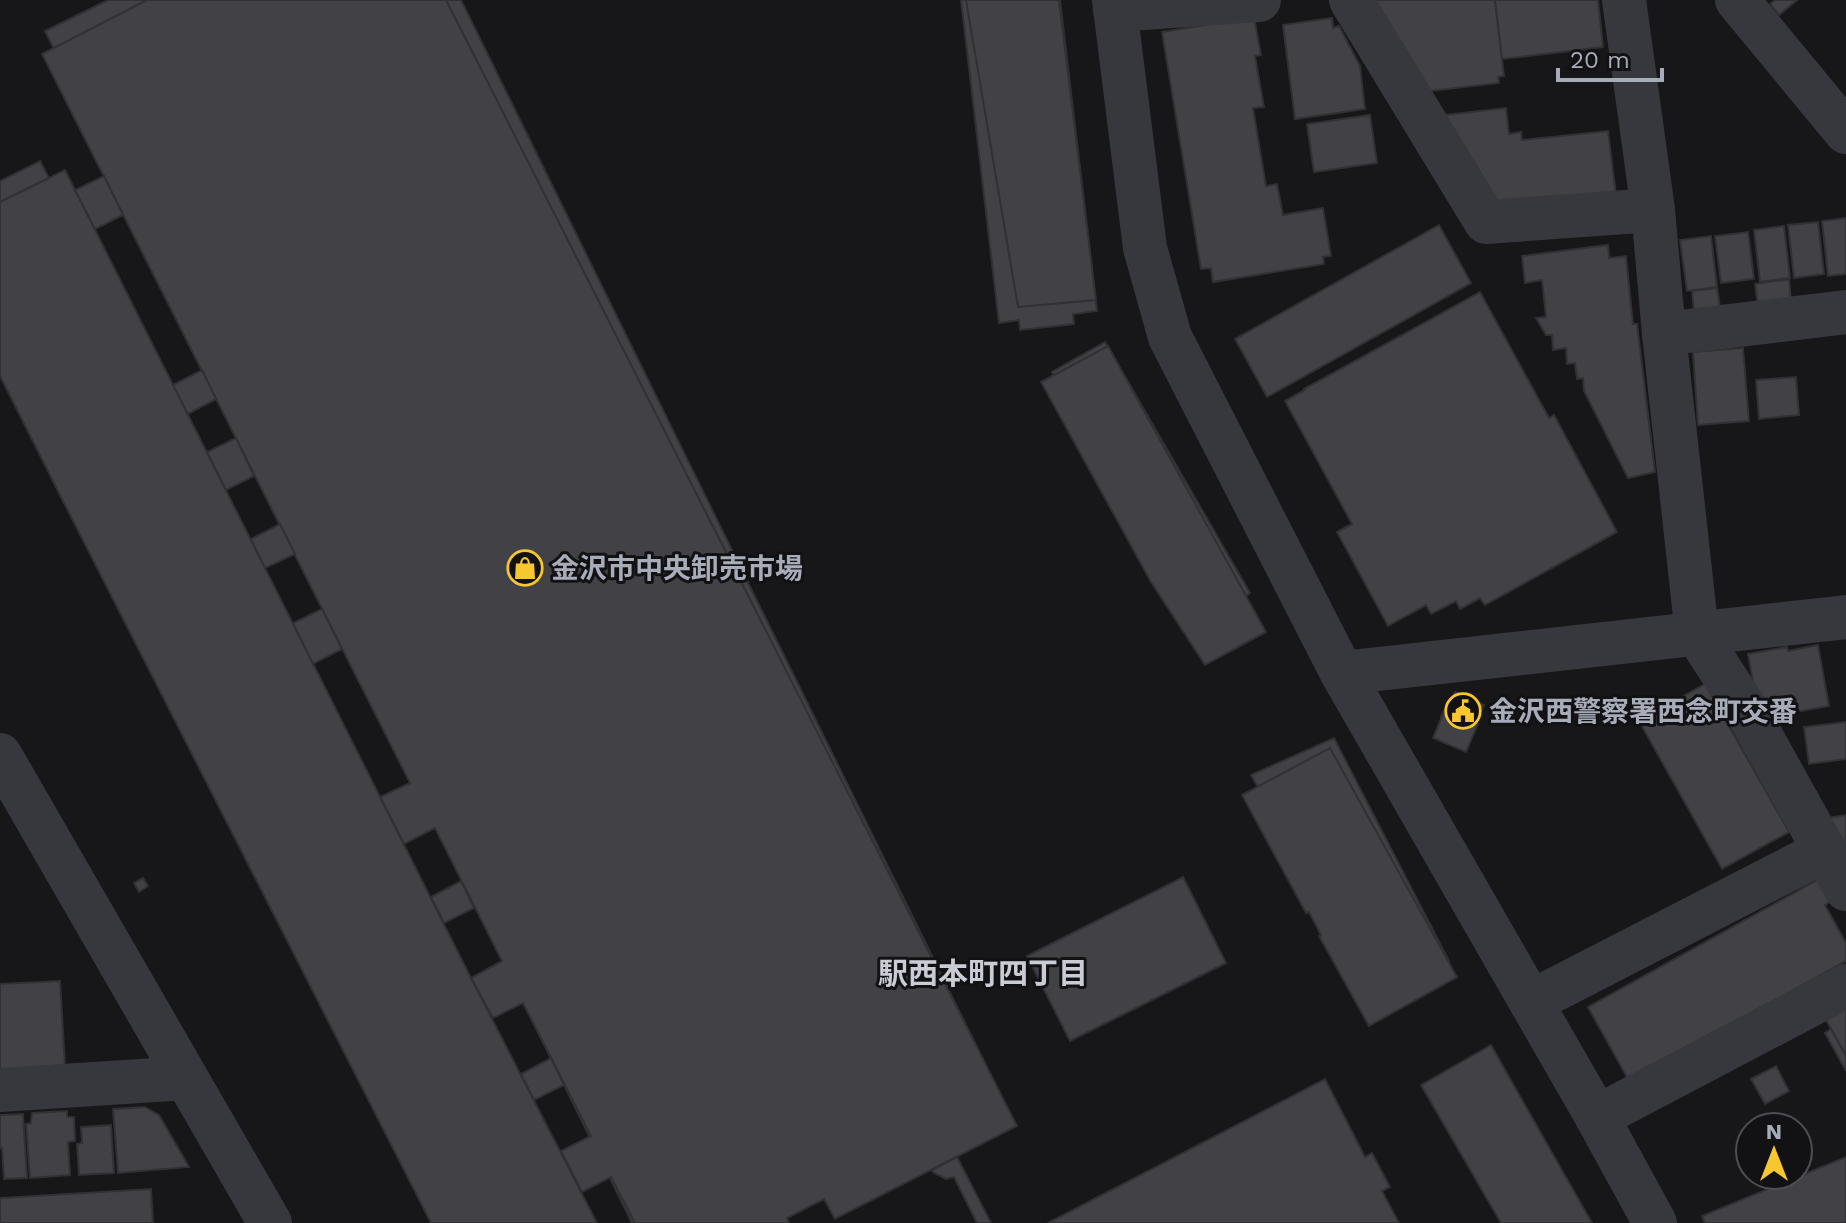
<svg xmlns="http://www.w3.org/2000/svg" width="1846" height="1223" font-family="'Work Sans','Noto Sans JP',sans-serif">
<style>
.building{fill:#414146;stroke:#313035;stroke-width:2}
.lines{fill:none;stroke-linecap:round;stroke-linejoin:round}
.minor{stroke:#37383e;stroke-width:44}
.labels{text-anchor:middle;stroke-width:6;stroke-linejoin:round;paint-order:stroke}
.poi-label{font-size:28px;font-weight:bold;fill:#a8acb9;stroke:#121114;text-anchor:start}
.neighbourhood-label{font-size:30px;font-weight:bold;fill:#c9cbd5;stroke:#121114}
</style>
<rect width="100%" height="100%" fill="#171619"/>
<g class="building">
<polygon points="108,0 461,0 1005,1104 762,1223 632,1223 45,31"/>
<polygon points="147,0 446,0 1017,1126 835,1219 824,1199 787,1218 789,1223 635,1223 611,1177 582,1192 561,1151 591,1136 523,1003 493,1018 471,978 502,961 435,828 404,844 380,797 410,783 42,54"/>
<polygon points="961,0 1060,0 1097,311 1073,314 1074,324 1020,330 1019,320 999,323"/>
<polygon points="966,0 1059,0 1096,300 1018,307"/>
<polygon points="1373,0 1495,0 1504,76 1498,77 1499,83 1414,93"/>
<polygon points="1495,0 1598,0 1603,47 1502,59"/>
<polygon points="1775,0 1797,0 1779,15 1770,4"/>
<polygon points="1254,17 1261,55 1255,56 1264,107 1253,108 1266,186 1277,184 1283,215 1323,208 1331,256 1323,257 1324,264 1213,282 1211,268 1201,269 1162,32"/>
<polygon points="1332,18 1333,28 1339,26 1360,66 1365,109 1295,119 1283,25"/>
<polygon points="1506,108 1509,134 1521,132 1522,140 1608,131 1617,203 1503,217 1444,115"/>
<polygon points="1370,115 1377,163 1314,172 1307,124"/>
<polygon points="40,161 49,178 0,202 0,181"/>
<polygon points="65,170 471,978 597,1223 431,1223 66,507 0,376 0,202"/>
<polygon points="104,176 123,215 95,229 75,190"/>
<polygon points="1846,218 1846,274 1828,276 1822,221"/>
<polygon points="1818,222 1824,274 1794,278 1788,225"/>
<polygon points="1439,225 1471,283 1267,397 1235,339"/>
<polygon points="1784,226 1790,278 1760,282 1754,230"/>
<polygon points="1748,232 1754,279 1721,283 1715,236"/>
<polygon points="1711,236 1717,287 1687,291 1680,240"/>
<polygon points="1608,245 1609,258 1626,256 1633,324 1637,324 1655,472 1628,478 1584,391 1583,378 1577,379 1575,363 1567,364 1566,348 1553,350 1552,335 1546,335 1536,318 1546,317 1542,280 1525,283 1522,256"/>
<polygon points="1789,279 1791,301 1758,306 1755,284"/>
<polygon points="1717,288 1720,307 1694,311 1692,291"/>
<polygon points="1480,292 1549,418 1554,415 1617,532 1485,605 1480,598 1460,609 1456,601 1431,614 1426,605 1388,626 1337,532 1352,524 1285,401 1305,390 1304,389"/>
<polygon points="1105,342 1250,593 1196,633 1052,372"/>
<polygon points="1108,346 1266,632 1205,665 1151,582 1041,382"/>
<polygon points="1743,348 1749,421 1698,425 1693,352"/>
<polygon points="202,370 216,399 188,414 173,385"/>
<polygon points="1796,377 1799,415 1759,419 1756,380"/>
<polygon points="236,438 254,476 226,490 207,452"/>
<polygon points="280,524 295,554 265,568 251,539"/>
<polygon points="322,609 342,649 313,664 293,623"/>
<polygon points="1818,645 1829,706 1768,717 1758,708 1748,654 1787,647 1788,651"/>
<polygon points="1705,684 1789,832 1722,869 1639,721"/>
<polygon points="1455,692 1484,705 1469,734 1441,716"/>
<polygon points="1445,709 1478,724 1466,752 1433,738"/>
<polygon points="1846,722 1846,759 1809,764 1804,727"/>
<polygon points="1334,738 1449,961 1378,1003 1251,775"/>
<polygon points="1330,748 1457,977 1369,1026 1319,936 1321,935 1309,912 1306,913 1242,795"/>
<polygon points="1846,815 1846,848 1821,819"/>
<polygon points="1183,877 1226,963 1070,1041 1027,956"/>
<polygon points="143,878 148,886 139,892 134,883"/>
<polygon points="1821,878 1833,900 1825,905 1846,943 1846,961 1629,1081 1588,1007"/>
<polygon points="461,881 474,908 444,923 431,897"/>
<polygon points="60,981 65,1065 0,1070 0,984"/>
<polygon points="1846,1009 1846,1056 1826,1020"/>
<polygon points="1831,1029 1846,1056 1846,1071 1825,1033"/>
<polygon points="1491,1045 1592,1223 1501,1223 1421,1085"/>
<polygon points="551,1058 564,1085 534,1100 521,1074"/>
<polygon points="1776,1066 1789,1091 1765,1104 1751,1079"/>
<polygon points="1325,1079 1365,1157 1372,1153 1390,1187 1382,1191 1399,1223 1048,1223"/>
<polygon points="145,1107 159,1115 189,1167 118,1173 113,1109"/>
<polygon points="67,1111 67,1117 74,1117 75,1141 68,1142 70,1175 30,1178 26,1124 31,1123 32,1113"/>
<polygon points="23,1114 27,1178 4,1179 2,1148 0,1148 0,1115"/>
<polygon points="111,1125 114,1173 79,1175 77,1144 82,1143 81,1127"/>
<polygon points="957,1157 991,1223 977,1223 954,1177 946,1179 934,1173 932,1170"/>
<polygon points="1846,1157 1846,1223 1705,1223 1702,1216"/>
<polygon points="151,1189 153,1223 0,1223 0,1198"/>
</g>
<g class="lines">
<g class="minor">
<polyline points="1114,0 1145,248 1170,337 1342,673 1597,1117 1655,1223"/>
<polyline points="1351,0 1486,222 1653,210"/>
<polyline points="1624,0 1653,210 1664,334 1697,634 1747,711 1846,889"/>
<polyline points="1737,0 1846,132"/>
<polyline points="1115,10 1259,0"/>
<polyline points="1664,334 1846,312"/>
<polyline points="1342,673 1846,617"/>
<polyline points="0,755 270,1223"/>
<polyline points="1531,1002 1824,851"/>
<polyline points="0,1090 186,1078"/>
<polyline points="1597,1117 1846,986"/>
</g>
</g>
<defs>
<symbol id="shop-ring" viewBox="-11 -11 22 22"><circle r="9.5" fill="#121114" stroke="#f7c730" stroke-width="1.5"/><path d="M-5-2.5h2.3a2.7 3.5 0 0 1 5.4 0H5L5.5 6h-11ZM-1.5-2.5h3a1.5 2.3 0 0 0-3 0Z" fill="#f7c730"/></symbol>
<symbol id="civic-ring" viewBox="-11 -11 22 22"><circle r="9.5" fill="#121114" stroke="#f7c730" stroke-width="1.5"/><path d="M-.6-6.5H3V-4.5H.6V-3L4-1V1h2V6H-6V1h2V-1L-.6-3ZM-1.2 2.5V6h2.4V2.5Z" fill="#f7c730"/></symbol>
</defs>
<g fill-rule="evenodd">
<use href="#shop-ring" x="505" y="548" width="40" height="40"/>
<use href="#civic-ring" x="1443" y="691" width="40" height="40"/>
</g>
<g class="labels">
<g class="poi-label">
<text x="551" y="578">金沢市中央卸売市場</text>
<text x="1489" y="721">金沢西警察署西念町交番</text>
</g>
<g class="neighbourhood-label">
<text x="983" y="984">駅西本町四丁目</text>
</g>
</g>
<g transform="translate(1774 1151)"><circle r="38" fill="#121114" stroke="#4e4f56" stroke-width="2"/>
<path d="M0-6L14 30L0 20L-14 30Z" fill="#f7c730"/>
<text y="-12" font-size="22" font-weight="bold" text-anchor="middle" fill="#a8acb9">N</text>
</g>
<path d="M1558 68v12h104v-12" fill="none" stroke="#a8acb9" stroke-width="4"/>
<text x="1570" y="68" font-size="24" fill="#a8acb9" stroke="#121114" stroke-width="6" paint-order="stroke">20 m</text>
</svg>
